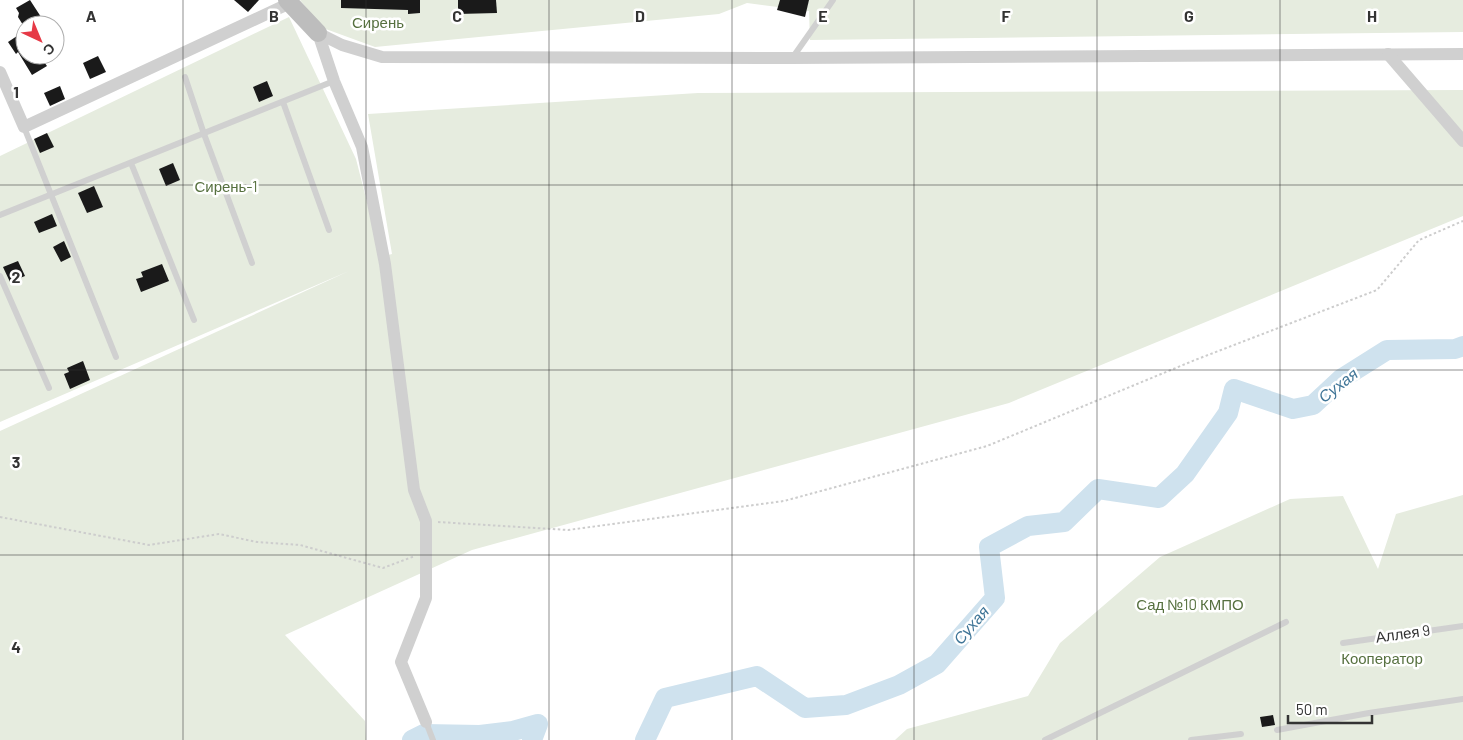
<svg xmlns="http://www.w3.org/2000/svg" width="1463" height="740" font-family="Barlow,sans-serif">
<style>
.green{fill:#e6ecdf}
.lines{fill:none;stroke-linecap:round;stroke-linejoin:round}
.river{stroke:#cfe2ee;stroke-width:20}
.building{fill:#1a1a1a}
.path{stroke:#cdcdcd;stroke-width:2;stroke-dasharray:2.5 2.5;stroke-linecap:butt}
.lane{stroke:#d0d0d0;stroke-width:6}
.street{stroke:#d0d0d0;stroke-width:12}
.secondary{stroke:#bdbdbd;stroke-width:18}
.grid{fill:none;stroke:#333;stroke-width:1;stroke-opacity:0.55}
.labels{text-anchor:middle;stroke-width:5;stroke-linejoin:round;paint-order:stroke}
.park-label{font-size:15px;fill:#56703f;stroke:#fff}
.street-label{font-size:15px;fill:#333;stroke:#fff}
.water-label{font-size:16px;font-style:italic;fill:#3f7597;stroke:#fff}
.grid-label{font-size:16px;text-anchor:middle;font-weight:bold;fill:#333;stroke:#fff;stroke-width:5;stroke-linejoin:round;paint-order:stroke}
</style>
<rect width="100%" height="100%" fill="#fff"/>
<g class="green">
<polygon points="300,0 1463,0 1463,32 810,40 809,11 747,3 719,14 375,47 323,28"/>
<polygon points="289,17 356,159 381,257 392,254 368,114 698,93 1463,90 1463,216 1009,403 472,550 285,635 365,721 366,740 0,740 0,431 349,271 0,422 0,156"/>
<polygon points="1463,495 1463,740 895,740 907,729 1028,696 1060,643 1160,557 1290,499 1343,496 1378,569 1396,514"/>
</g>
<g class="lines">
<g class="river">
<polyline points="412,740 424,734 480,735 513,731 538,724 532,740"/>
<polyline points="645,740 665,698 757,676 805,708 846,705 899,685 937,664 995,598 989,547 1028,526 1064,522 1098,489 1159,498 1185,474 1228,413 1234,389 1293,409 1313,405 1341,379 1387,350 1455,349 1463,346"/>
</g>
</g>
<g class="building">
<polygon points="30,0 41,17 28,25 23,25 18,17 19,13 16,8"/>
<polygon points="234,0 259,0 248,12"/>
<polygon points="341,0 420,0 420,13 408,14 408,10 341,8"/>
<polygon points="458,0 496,0 497,13 458,14"/>
<polygon points="780,0 809,0 805,17 777,10"/>
<polygon points="20,34 25,42 25,55 39,55 47,66 32,75 18,52 16,54 8,42"/>
<polygon points="98,56 106,72 90,79 83,63"/>
<polygon points="267,81 273,96 259,102 253,87"/>
<polygon points="60,86 65,99 50,106 44,93"/>
<polygon points="47,133 54,147 40,153 34,139"/>
<polygon points="173,163 180,180 166,186 159,169"/>
<polygon points="94,186 103,207 87,213 78,193"/>
<polygon points="52,214 57,226 39,233 34,222"/>
<polygon points="64,241 71,257 61,262 53,247"/>
<polygon points="18,261 25,276 10,282 3,267"/>
<polygon points="162,264 169,281 141,292 136,279 143,277 141,272"/>
<polygon points="83,361 90,380 70,389 64,374 69,372 67,368"/>
<polygon points="1273,715 1275,725 1262,727 1260,717"/>
</g>
<g class="lines">
<g class="path">
<polyline points="0,517 149,545 219,534 257,542 300,545 383,568 415,556"/>
<polyline points="438,522 568,530 784,501 987,446 1195,360 1377,290 1419,240 1463,221"/>
</g>
<g class="lane">
<polyline points="793,57 833,0"/>
<polyline points="185,77 204,134 252,263"/>
<polyline points="283,102 329,230"/>
<polyline points="24,127 116,357"/>
<polyline points="131,163 194,320"/>
<polyline points="0,215 334,81"/>
<polyline points="0,276 49,388"/>
<polyline points="1343,643 1463,626"/>
<polyline points="426,722 433,740"/>
<polyline points="1277,730 1369,713 1463,699"/>
<polyline points="1045,740 1286,622"/>
<polyline points="1191,740 1241,734"/>
</g>
<g class="street">
<polyline points="318,33 342,45 382,57 792,58 1463,54"/>
<polyline points="318,33 334,81 362,147 385,264 414,490 426,521 426,598 401,662 426,722"/>
<polyline points="1388,54 1463,141"/>
<polyline points="0,72 24,127 290,3"/>
</g>
<polyline class="secondary" points="287,0 318,33"/>
</g>
<path class="grid" d="M183 0V740M366 0V740M549 0V740M732 0V740M914 0V740M1097 0V740M1280 0V740M0 185H1463M0 370H1463M0 555H1463"/>
<g class="labels">
<g class="park-label">
<text x="378" y="28">Сирень</text>
<text x="226" y="192">Сирень-1</text>
<text x="1190" y="610">Сад №10 КМПО</text>
<text x="1382" y="664">Кооператор</text>
</g>
<g class="street-label">
<text transform="translate(1403 634) rotate(-8)" y="5">Аллея 9</text>
</g>
<g class="water-label">
<text transform="translate(1338 385) rotate(-38)" y="6">Сухая</text>
<text transform="translate(971 625) rotate(-49)" y="6">Сухая</text>
</g>
</g>
<g class="grid-label">
<text x="91" y="22">A</text>
<text x="274" y="22">B</text>
<text x="457" y="22">C</text>
<text x="640" y="22">D</text>
<text x="823" y="22">E</text>
<text x="1006" y="22">F</text>
<text x="1189" y="22">G</text>
<text x="1372" y="22">H</text>
<text x="16" y="98">1</text>
<text x="16" y="283">2</text>
<text x="16" y="468">3</text>
<text x="16" y="653">4</text>
</g>
<g transform="translate(40 40) rotate(136)"><circle r="24" fill="#ffffff" stroke="#adadad"/>
<path d="M0-4L9 19L0 12L-9 19Z" fill="#e63946"/>
<text y="-8" font-size="14" font-weight="bold" text-anchor="middle" fill="#333333">С</text>
</g>
<path d="M1288 715v8h84v-8" fill="none" stroke="#333333" stroke-width="2.5"/>
<text x="1296" y="715" font-size="15" fill="#333333" stroke="#ffffff" stroke-width="4" paint-order="stroke">50 m</text>
</svg>
